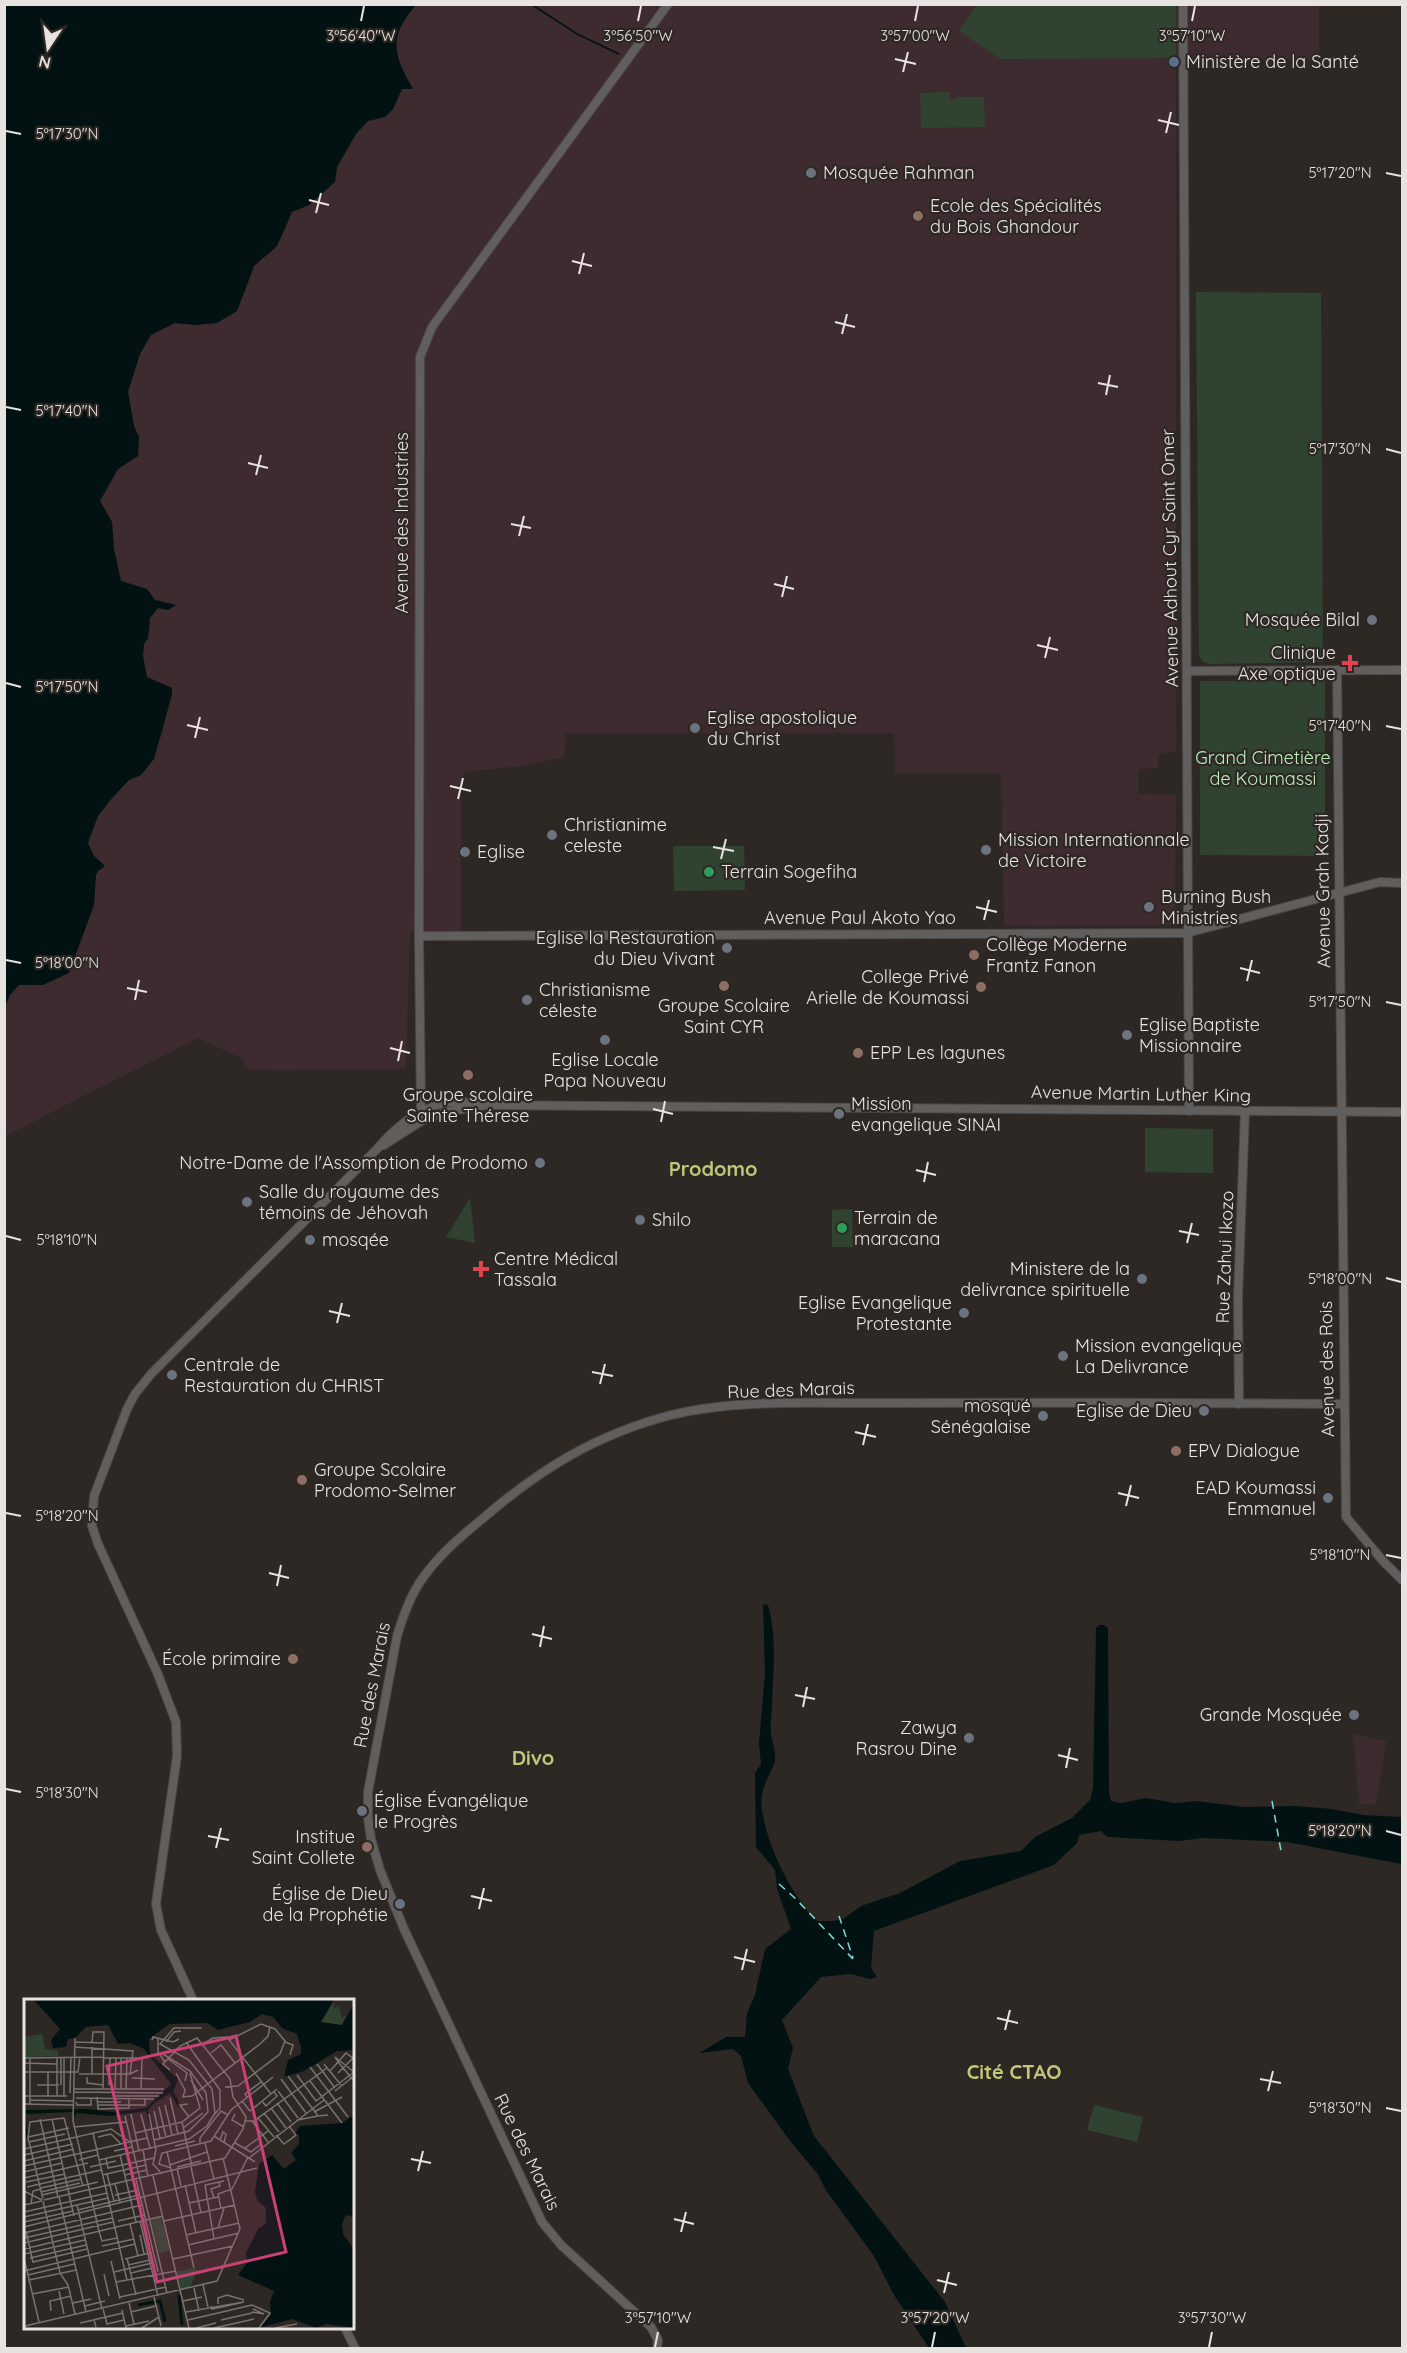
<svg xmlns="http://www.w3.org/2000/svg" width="1407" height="2353" font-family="Quicksand,sans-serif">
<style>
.industrial{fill:#3e2b2f}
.green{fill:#304330}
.water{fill:#021213}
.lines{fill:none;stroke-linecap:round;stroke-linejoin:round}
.stream{stroke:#021213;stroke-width:1.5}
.ferry{stroke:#7addde;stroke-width:1.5;stroke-dasharray:8 6;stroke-linecap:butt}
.minor-casing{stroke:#4c4643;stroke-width:10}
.minor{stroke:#615f5d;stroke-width:8}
.ticks{fill:none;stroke:#e7e3e1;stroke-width:2}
.service-dot{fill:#5c6f8a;stroke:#2e2825;stroke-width:2}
.worship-dot{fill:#6b7280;stroke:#2e2825;stroke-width:2}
.education-dot{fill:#8d6e63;stroke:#2e2825;stroke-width:2}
.health-dot{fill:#e0444e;stroke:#2e2825;stroke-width:2}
.leisure-dot{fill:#2e9e5b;stroke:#2e2825;stroke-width:2}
.labels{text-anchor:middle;stroke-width:4.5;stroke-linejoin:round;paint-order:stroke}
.poi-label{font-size:18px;fill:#e7e3e1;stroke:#2e2825;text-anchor:start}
.street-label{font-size:18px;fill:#e7e3e1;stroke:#2e2825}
.park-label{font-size:18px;fill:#b9f0b8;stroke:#2e2825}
.neighbourhood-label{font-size:20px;font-weight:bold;fill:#c2c679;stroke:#2e2825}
.inset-river{fill:none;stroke:#021213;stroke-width:3}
.inset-road{fill:none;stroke:#787370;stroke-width:1.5}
.view{fill:#c94176;fill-opacity:0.15;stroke:#c94176;stroke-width:3}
.inset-edge{fill:none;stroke:#e7e3e1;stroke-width:3}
.ticks-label{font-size:15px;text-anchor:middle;fill:#e7e3e1;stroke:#2e2825;stroke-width:4.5;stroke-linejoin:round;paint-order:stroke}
</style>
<rect width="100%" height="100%" fill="#2e2825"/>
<g class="industrial">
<polygon points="416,5 1319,5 1319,60 1176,58 1176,751 1158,754 1158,768 1138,769 1138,794 1176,795 1175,925 1004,926 1001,773 895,773 894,733 566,733 564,757 519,766 464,772 461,779 461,931 410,932 406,1069 249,1070 241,1058 198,1038 5,1136 4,1007 10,995 19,985 43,985 94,905 96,875 98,871 105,866 94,856 88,843 92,830 98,816 112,798 129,780 141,775 161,738 172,694 172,688 147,677 143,656 144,644 149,638 150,618 158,608 168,610 176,605 155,600 147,589 121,581 114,549 112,522 100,501 118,469 138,456 139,437 134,426 128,392 140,354 151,335 175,323 195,325 217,323 244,295 254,266 261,258 270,254 282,237 292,212 309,205 335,182 337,168 356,134 368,121 385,117 393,109 402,88 412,89 399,65 395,51 397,34 406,16"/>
<polygon points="1353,1734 1386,1741 1376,1805 1359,1804"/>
</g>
<g class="green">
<polygon points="977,5 1176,5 1176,58 1001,59 959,31"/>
<polygon points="950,92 950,102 957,97 984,97 985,127 921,128 920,93"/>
<polygon points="1196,292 1321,293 1323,662 1209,664 1202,661 1199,655"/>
<polygon points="1200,681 1325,681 1325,856 1200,855"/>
<polygon points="673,846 744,846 745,890 674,891"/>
<polygon points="1145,1128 1213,1129 1213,1173 1145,1172"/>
<polygon points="470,1198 475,1243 446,1237"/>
<polygon points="852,1209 853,1247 832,1247 832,1210"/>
<polygon points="1094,2105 1143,2117 1137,2142 1087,2130"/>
</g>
<g class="water">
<path d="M5 4 416 5C388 37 393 54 413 89H402L393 109 385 117 368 121 356 134 337 167 335 182 309 205 292 212 277 246 254 266 237 311 217 323 195 325 175 323 151 335 140 354 128 392 134 426 139 437 138 456 118 469 100 501 112 522 114 549 121 581 147 589 155 600 176 605 168 610 158 608 150 618 148 638 144 644 143 656 147 677 172 688V694L154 759 141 775 129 780 112 798 98 816 88 843 94 856 105 866 98 871 96 875 94 905 69 973 43 985H19L10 995 5 1007Z"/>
<path d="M763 1604 768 1605C777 1636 773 1673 772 1705 772 1714 770 1724 771 1733 772 1742 776 1750 775 1760 773 1771 764 1782 762 1794 757 1828 792 1899 817 1921H833L843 1919 861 1906 900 1893 960 1861 1021 1851 1035 1837 1072 1818 1090 1800 1093 1788 1096 1628 1099 1625H1104L1108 1628 1109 1793 1111 1801 1121 1803 1146 1798 1175 1803 1197 1801 1244 1807 1296 1806 1332 1809 1363 1815 1402 1817 1401 1864 1287 1842 1203 1838 1179 1841 1107 1837 1101 1831 1079 1835 1077 1843 1054 1865 874 1931 871 1968 877 1977 870 1979 851 1974 821 1977 782 2020 793 2048 788 2069 814 2136 945 2302 966 2348H929L894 2295 874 2256 827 2192 817 2173 790 2141 748 2083 741 2056 733 2049 699 2053 726 2037H745L747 2013 755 1995 765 1949 791 1929 777 1889 775 1870 756 1847 755 1773 761 1764 759 1743 765 1673Z"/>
</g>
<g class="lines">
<polyline class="stream" points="531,4 577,34 619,54"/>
<g class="ferry">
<polyline points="1272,1801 1281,1851"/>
<polyline points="779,1884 796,1899 853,1959"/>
<polyline points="839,1916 853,1958"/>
</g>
<defs>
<g id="minor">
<polyline points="1183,4 1189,1111"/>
<polyline points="1337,670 1346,1517 1383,1561 1402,1580"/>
<polyline points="1187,671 1402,670"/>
<polyline points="419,936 1187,933 1380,882 1402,883"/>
<polyline points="423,1120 421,1110 419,936 420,357 432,327 668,4"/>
<polyline points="384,1145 423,1120 451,1111 482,1106"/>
<polyline points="1239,1404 1238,1297 1245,1111"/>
<path d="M193 2000 161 1930 156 1904 177 1756 176 1722 157 1672 98 1544 92 1526 94 1496 127 1409 135 1394 151 1374 377 1149C403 1118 439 1093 482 1105L1402 1112"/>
<polyline points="345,2328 355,2348"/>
<path d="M657 2348 658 2340 651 2327 561 2245 542 2222 404 1929 380 1870 371 1839 368 1818V1792L397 1636C403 1616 410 1596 422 1579 439 1555 459 1538 481 1520 540 1469 595 1435 671 1415 739 1398 820 1404 890 1403 1041 1402 1193 1403 1344 1404"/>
</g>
</defs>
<use href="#minor" class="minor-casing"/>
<use href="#minor" class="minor"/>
</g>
<path class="ticks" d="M361 21 364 6M638 21 641 6M915 21 918 6M1192 21 1195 6M895 59 916 64M903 72 908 52M1158 120 1179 125M6 131 21 134M1166 133 1171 112M1386 173 1401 176M309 200 329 205M316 213 321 193M572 261 592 266M579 274 584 253M835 322 855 327M842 334 847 314M1098 383 1118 387M1106 395 1110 375M6 407 21 410M1386 449 1401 453M248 463 268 468M256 475 261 455M511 524 531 528M519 536 524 516M774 584 794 589M782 597 787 576M1037 645 1058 650M1045 658 1050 637M6 683 21 687M187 725 208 730M1386 726 1401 729M195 738 200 717M450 786 471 791M458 799 463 778M713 847 734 851M721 859 726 839M976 907 997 912M984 920 989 900M6 960 21 963M1240 968 1260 973M1247 981 1252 960M127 988 147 992M135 1000 139 980M1386 1002 1401 1005M390 1048 410 1053M398 1061 402 1041M653 1109 673 1114M661 1122 665 1101M916 1170 936 1175M924 1182 928 1162M1179 1231 1199 1235M6 1236 21 1240M1187 1243 1192 1223M1386 1278 1401 1282M329 1311 350 1316M337 1323 342 1303M592 1372 613 1376M600 1384 605 1364M855 1432 876 1437M863 1445 868 1424M1118 1493 1139 1498M1126 1506 1131 1485M6 1513 21 1516M1386 1555 1401 1558M269 1573 289 1578M277 1586 281 1565M532 1634 552 1639M540 1647 544 1626M795 1695 815 1699M803 1707 807 1687M1058 1755 1078 1760M1066 1768 1070 1748M6 1789 21 1792M1386 1831 1401 1835M208 1836 229 1840M216 1848 221 1828M471 1896 492 1901M479 1909 484 1888M734 1957 755 1962M742 1970 747 1949M997 2018 1018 2023M1005 2030 1010 2010M1260 2079 1281 2083M1268 2091 1273 2071M1386 2108 1401 2111M411 2159 431 2163M418 2171 423 2151M674 2219 694 2224M681 2232 686 2212M937 2280 957 2285M944 2293 949 2272M655 2347 658 2332M932 2347 935 2332M1209 2347 1212 2332"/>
<circle class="service-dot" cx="1174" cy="62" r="6"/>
<g class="worship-dot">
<circle cx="811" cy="173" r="6"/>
<circle cx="1372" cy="620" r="6"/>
<circle cx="695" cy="728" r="6"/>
<circle cx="552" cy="835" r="6"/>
<circle cx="986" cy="850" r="6"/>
<circle cx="465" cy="852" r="6"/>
<circle cx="1149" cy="907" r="6"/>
<circle cx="727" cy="948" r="6"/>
<circle cx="527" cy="1000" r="6"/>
<circle cx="1127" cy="1035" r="6"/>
<circle cx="605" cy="1040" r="6"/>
<circle cx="839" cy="1114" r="6"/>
<circle cx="540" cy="1163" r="6"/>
<circle cx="247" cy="1202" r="6"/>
<circle cx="640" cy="1220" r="6"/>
<circle cx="310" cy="1240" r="6"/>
<circle cx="1142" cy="1279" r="6"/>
<circle cx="964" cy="1313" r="6"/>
<circle cx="1063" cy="1356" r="6"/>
<circle cx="172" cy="1375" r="6"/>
<circle cx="1204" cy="1411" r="6"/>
<circle cx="1043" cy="1416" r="6"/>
<circle cx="1328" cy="1498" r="6"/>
<circle cx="1354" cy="1715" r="6"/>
<circle cx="969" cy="1738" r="6"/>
<circle cx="362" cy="1811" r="6"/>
<circle cx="400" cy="1904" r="6"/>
</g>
<g class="education-dot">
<circle cx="918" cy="216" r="6"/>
<circle cx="974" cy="955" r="6"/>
<circle cx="724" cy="986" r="6"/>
<circle cx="981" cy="987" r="6"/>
<circle cx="858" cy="1053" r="6"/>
<circle cx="468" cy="1075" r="6"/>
<circle cx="1176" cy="1451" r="6"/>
<circle cx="302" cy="1480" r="6"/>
<circle cx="293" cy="1659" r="6"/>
<circle cx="367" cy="1847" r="6"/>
</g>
<g class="health-dot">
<path d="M1347 654h6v6h6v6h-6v6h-6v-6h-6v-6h6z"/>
<path d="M478 1260h6v6h6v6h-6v6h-6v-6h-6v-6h6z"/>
</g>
<g class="leisure-dot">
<circle cx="709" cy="872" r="6"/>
<circle cx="842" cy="1228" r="6"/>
</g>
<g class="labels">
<g class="poi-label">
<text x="1186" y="68">Ministère de la Santé</text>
<text x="823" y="179">Mosquée Rahman</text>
<text x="930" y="212">Ecole des Spécialités<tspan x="930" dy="21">du Bois Ghandour</tspan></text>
<text x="1360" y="626" text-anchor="end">Mosquée Bilal</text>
<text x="1336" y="659" text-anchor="end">Clinique<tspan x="1336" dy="21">Axe optique</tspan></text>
<text x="707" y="724">Eglise apostolique<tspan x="707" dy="21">du Christ</tspan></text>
<text x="564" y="831">Christianime<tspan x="564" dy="21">celeste</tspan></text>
<text x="998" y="846">Mission Internationnale<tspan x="998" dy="21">de Victoire</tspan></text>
<text x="477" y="858">Eglise</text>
<text x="721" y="878">Terrain Sogefiha</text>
<text x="1161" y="903">Burning Bush<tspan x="1161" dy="21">Ministries</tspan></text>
<text x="715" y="944" text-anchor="end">Eglise la Restauration<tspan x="715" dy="21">du Dieu Vivant</tspan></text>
<text x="986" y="951">Collège Moderne<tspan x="986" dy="21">Frantz Fanon</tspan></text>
<text x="969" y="983" text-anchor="end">College Privé<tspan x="969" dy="21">Arielle de Koumassi</tspan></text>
<text x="539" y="996">Christianisme<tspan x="539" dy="21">céleste</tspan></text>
<text x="724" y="1012" text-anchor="middle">Groupe Scolaire<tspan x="724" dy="21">Saint CYR</tspan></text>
<text x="1139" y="1031">Eglise Baptiste<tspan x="1139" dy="21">Missionnaire</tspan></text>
<text x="870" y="1059">EPP Les lagunes</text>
<text x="605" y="1066" text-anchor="middle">Eglise Locale<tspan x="605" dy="21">Papa Nouveau</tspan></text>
<text x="468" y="1101" text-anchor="middle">Groupe scolaire<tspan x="468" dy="21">Sainte Thérese</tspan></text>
<text x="851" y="1110">Mission<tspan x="851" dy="21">evangelique SINAI</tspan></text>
<text x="528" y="1169" text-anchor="end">Notre-Dame de l'Assomption de Prodomo</text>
<text x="259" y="1198">Salle du royaume des<tspan x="259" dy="21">témoins de Jéhovah</tspan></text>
<text x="854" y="1224">Terrain de<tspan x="854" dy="21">maracana</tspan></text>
<text x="652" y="1226">Shilo</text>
<text x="322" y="1246">mosqée</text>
<text x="494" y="1265">Centre Médical<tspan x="494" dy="21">Tassala</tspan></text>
<text x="1130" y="1275" text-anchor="end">Ministere de la<tspan x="1130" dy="21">delivrance spirituelle</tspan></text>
<text x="952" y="1309" text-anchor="end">Eglise Evangelique<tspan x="952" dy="21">Protestante</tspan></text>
<text x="1075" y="1352">Mission evangelique<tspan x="1075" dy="21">La Delivrance</tspan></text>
<text x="184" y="1371">Centrale de<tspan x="184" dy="21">Restauration du CHRIST</tspan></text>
<text x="1031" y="1412" text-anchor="end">mosqué<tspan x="1031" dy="21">Sénégalaise</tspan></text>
<text x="1192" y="1417" text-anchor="end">Eglise de Dieu</text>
<text x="1188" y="1457">EPV Dialogue</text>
<text x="314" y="1476">Groupe Scolaire<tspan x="314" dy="21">Prodomo-Selmer</tspan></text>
<text x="1316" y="1494" text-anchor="end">EAD Koumassi<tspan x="1316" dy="21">Emmanuel</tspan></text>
<text x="281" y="1665" text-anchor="end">École primaire</text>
<text x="1342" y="1721" text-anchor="end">Grande Mosquée</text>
<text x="957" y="1734" text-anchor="end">Zawya<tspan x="957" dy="21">Rasrou Dine</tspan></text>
<text x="374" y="1807">Église Évangélique<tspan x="374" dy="21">le Progrès</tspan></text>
<text x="355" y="1843" text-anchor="end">Institue<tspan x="355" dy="21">Saint Collete</tspan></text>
<text x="388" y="1900" text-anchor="end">Église de Dieu<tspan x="388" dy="21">de la Prophétie</tspan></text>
</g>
<g class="street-label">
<text transform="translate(402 523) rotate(-90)" y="6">Avenue des Industries</text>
<text transform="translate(1170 558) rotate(-91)" y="6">Avenue Adhout Cyr Saint Omer</text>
<text transform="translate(1323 891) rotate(-91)" y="6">Avenue Grah Kadji</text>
<text x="860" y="924">Avenue Paul Akoto Yao</text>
<text transform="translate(1141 1094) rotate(1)" y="6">Avenue Martin Luther King</text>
<text transform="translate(1225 1257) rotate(-88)" y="6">Rue Zahui Ikozo</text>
<text transform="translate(1327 1369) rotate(-91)" y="6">Avenue des Rois</text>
<text transform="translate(791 1390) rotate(-2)" y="6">Rue des Marais</text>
<text transform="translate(372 1685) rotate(-79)" y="6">Rue des Marais</text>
<text transform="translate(527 2152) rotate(64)" y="6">Rue des Marais</text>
</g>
<g class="park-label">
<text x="1263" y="764">Grand Cimetière<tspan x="1263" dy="21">de Koumassi</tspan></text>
</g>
<g class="neighbourhood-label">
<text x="713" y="1176">Prodomo</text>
<text x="533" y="1765">Divo</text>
<text x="1014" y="2079">Cité CTAO</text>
</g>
</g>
<g transform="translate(24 1999)">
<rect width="330" height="330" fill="#2e2825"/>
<path d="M309 2 310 9 315 7 318 19 322 16 318 26 297 24ZM18 35 21 50 34 52V57L0 58V38ZM137 218 146 252 135 254 127 221ZM169 269 173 271 166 289 157 291 153 273Z" fill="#304330"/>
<path d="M10 1H310L297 23 318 26 330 5V51L313 52 280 72 260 78 264 61 277 55V49L273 35 258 29 249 18 238 15 226 23 194 31 183 24 145 25 125 40 126 55 154 80 149 93 154 100 155 107 154 108 146 94 129 105 124 111 126 127 122 112 86 117 53 114 51 118 49 113 1 115 4 136 0 143V111L63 110 89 113 122 109 147 85 120 50 106 44 94 45 84 26 62 28 51 39 44 40 42 48 29 49 27 41 36 30ZM330 116V218L322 216 318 225 319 235 330 250V329L302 325 292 329 268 320 235 329 247 316 246 303 250 292 214 276 223 264 222 254 234 230 242 224V209L233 201 231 193 235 165 248 156 260 170 272 161 267 154 275 145V136L271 135 276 127 318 124Z" fill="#021213"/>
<path class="inset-river" d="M116 1 158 20M127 1H153M151 2 157 23M155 296 158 326M114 306 136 302 141 323"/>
<path class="inset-road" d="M51 39 49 122 75 232M134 40V53L141 63M128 41 129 38 149 43 155 40M51 43 80 44M68 43 69 33H80L79 90M142 43 150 33 157 32M162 43 196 91V109L190 116M261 43 269 46 266 56M179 45 189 39 203 38 247 95M50 48 109 52 106 75M187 54 197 46 211 64M0 59 80 58M80 59H118L117 90M144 60 163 74 161 82M0 64 33 65M315 64 311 58 330 73M315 64 330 82M293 65 311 89M300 65 317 86M286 68 324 118M306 72 322 54 330 60M0 73H54L56 58M0 73V97H43M68 74V48M152 74 161 91 159 98 168 97 236 45 244 37 246 28M314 74 330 58M55 75H106L114 71M273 76 292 102 330 73M264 77 294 117 304 116M63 78V84L79 86M108 79 131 80M257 80 282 114M167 81 179 101M286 82 318 124M13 86H35M37 86V58M85 86 86 59M201 88 214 87 256 55 261 42 251 30 237 25 205 41M49 90H140M91 90 92 59M97 90V59M102 90 103 59M254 92 274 119M311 92 330 77M50 93 139 94M46 94 47 58M24 97V73M33 97V58M40 97V58M91 97H135M73 98 74 110 105 109V99M223 98 221 95 237 83M52 99 130 100M146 99 154 135M6 101 49 102M218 102 226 112 253 90M238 102 242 107 253 97 250 93M52 103 53 106H67V99M73 103H97M253 104 267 123M0 105 49 106M6 105V59M164 105 156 106 165 118M73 106H121V99M141 106 148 136M135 108 142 138M247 109 262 129M130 112 136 139M290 113 318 98M240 114 255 133M107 115 115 152M117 115 126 149M125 115 132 151 129 165 138 175M211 115 208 121 220 128M101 117 143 294M234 119 250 138M16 120 34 198M28 120 50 217M273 121 294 117M221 122H230L303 69M228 122 244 143M158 123 168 168M50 128 102 123M159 129 179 114M69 134 103 281M111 134 158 123 176 109 166 74M252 136 260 145 272 136 265 127M190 137 231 163M4 138 45 129M74 138 87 135 97 145M130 141 165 132 184 113 182 94 166 72 139 55M196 141 199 133 202 135 200 144M5 143 41 135M181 144 190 180M211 144 227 153 236 146M176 145V139L197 112 204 116M151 147 171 142M221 149 244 132M0 150 87 130 106 143M119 151 124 178M90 152 108 148M143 153 170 269M0 156 49 145M96 156 112 223M225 159 300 101M82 160 84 169 130 159M55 161 74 156M75 161 165 140 183 127 191 114 188 90 165 61 136 45 150 29H178M0 162 50 150M146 166 183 153M0 167 123 139M66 168 92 162M153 168 177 162M167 168 177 214M147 169 135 165 138 154 187 142 207 111 249 78M153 169 157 187M0 173 38 164M83 175 90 202M78 176 122 166M101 176 123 171M129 177 165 329M0 179 64 164M112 180 134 273M2 183 41 175M91 185 96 203M161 186 172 234M3 188 77 171M17 189 57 180M0 192 18 201M17 193 56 184M18 196 74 183M91 196 114 191M35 198 62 313M190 199 187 190 196 187 195 183M19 200 4 139 6 123 40 119 59 187M20 201 201 159 219 130 222 118 209 98 206 80 173 39 156 47 139 65 146 71M19 202 36 274 44 286 51 315M165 204 194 198M7 205 9 192 17 190M0 206 18 202M53 206 78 310M197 209 194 195 208 190 224 158M54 211 115 196M0 213 83 194M0 218 84 199M94 222 120 216M116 222 134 297M140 222 211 206M0 223 49 212M106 225 114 257M0 228 233 169M194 229 200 209M2 232 9 263 63 250M75 232 78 242 93 239M0 234 118 206M116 236 120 255M162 236 215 224M0 239 88 219M190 240 181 186 200 182M0 244 89 223M164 246 215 234M78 247 110 240M0 250 139 217M0 255 61 241M0 259 15 323M6 259 62 246M103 259 112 296M101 260 125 254M149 260 209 247M87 262 96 300M104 266 126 261M0 272 111 245M90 273 128 264M107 274 128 269M80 275 85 297M4 276 50 265M5 281 52 271M92 283 152 272M179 286 184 308M170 289 175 312M35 292 40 315M8 295 45 288M96 298 142 288M130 298 137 327M159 302 178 298M49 304 67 300M105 304 110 325M194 305V299L203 296 220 301M61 307 81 302M187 307 188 310 220 303M79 310 83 325 100 321M98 311 102 329M27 312 26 302 47 297M107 313 132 307M162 313 220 303M228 313 240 315 229 310M69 321 99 314M164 321 228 306 246 314 235 329M197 321 228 314M56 324 70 321 72 328M1 327 193 282 216 230 199 159M102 327 125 322M118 329 135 318M172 329 192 324M190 329 230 320M251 329 273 325"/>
<path class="view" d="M212 37 262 253 133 283 83 67Z"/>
<rect width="330" height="330" class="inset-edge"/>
</g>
<g class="ticks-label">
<text x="361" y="41">3°56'40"W</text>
<text x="638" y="41">3°56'50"W</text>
<text x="915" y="41">3°57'00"W</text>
<text x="1192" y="41">3°57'10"W</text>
<text x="67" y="139">5°17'30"N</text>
<text x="1340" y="178">5°17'20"N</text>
<text x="67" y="416">5°17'40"N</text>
<text x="1340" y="454">5°17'30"N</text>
<text x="67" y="692">5°17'50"N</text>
<text x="1340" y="731">5°17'40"N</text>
<text x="67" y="968">5°18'00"N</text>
<text x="1340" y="1007">5°17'50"N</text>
<text x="67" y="1245">5°18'10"N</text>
<text x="1340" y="1284">5°18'00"N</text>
<text x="67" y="1521">5°18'20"N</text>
<text x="1340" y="1560">5°18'10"N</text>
<text x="67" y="1798">5°18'30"N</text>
<text x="1340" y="1836">5°18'20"N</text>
<text x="1340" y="2113">5°18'30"N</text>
<text x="658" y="2323">3°57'10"W</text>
<text x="935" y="2323">3°57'20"W</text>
<text x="1212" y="2323">3°57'30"W</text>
</g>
<rect width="1407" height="2353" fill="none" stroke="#e7e3e1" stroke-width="12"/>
<g transform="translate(48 48) rotate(193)" stroke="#2e2825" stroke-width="4.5" paint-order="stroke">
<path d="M0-4.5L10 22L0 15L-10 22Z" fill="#e7e3e1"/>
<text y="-9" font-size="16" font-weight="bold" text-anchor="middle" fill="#e7e3e1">N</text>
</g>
</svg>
